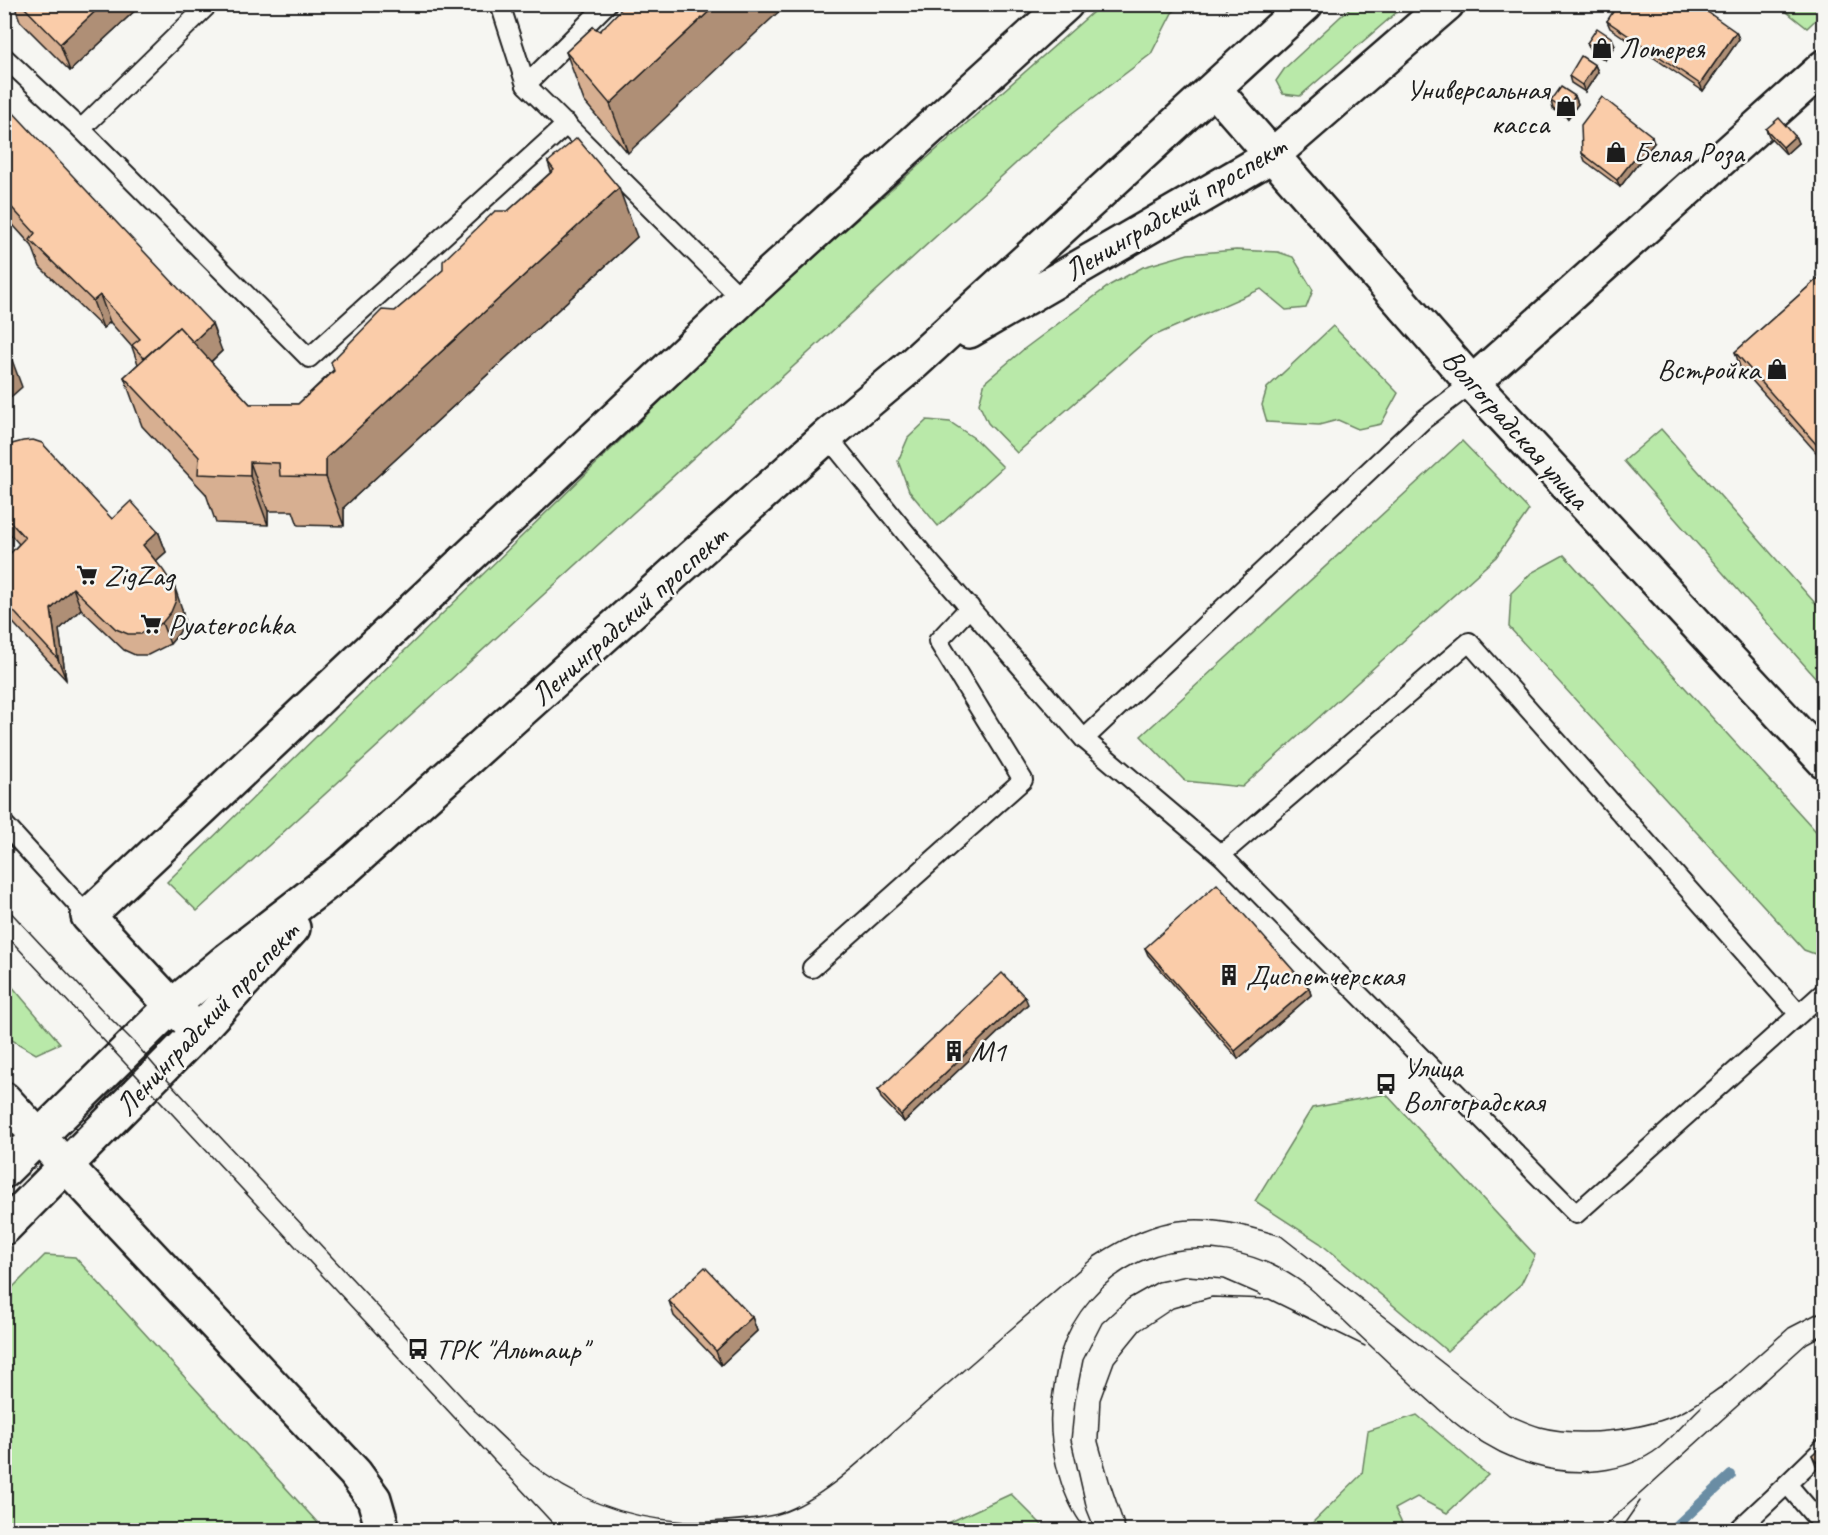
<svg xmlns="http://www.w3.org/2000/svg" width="1828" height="1535" font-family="Caveat,sans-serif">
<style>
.green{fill:#b9e9a9;stroke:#6a8262;stroke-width:1.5}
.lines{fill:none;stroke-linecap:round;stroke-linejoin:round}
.stream{stroke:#6b8da4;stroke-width:10}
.lane-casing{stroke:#1c1c1c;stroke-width:22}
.street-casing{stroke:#1c1c1c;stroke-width:38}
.secondary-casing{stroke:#1c1c1c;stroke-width:38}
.primary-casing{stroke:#1c1c1c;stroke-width:38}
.lane{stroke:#f6f6f2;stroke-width:18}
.street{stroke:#f6f6f2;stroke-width:33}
.secondary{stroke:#f6f6f2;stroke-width:33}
.primary{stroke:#f6f6f2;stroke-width:33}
.tram{stroke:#1c1c1c;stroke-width:1.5}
.wall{fill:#d7af91;stroke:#1c1c1c;stroke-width:1.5}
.shaded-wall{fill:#af8f76;stroke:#1c1c1c;stroke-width:1.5}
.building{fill:#facca9;stroke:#1c1c1c;stroke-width:1.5}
.labels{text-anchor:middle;stroke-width:5;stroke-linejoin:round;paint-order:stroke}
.poi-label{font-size:30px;fill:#1c1c1c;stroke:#f6f6f2;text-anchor:start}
.street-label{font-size:30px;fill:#1c1c1c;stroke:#f6f6f2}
</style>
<rect width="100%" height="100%" fill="#f6f6f2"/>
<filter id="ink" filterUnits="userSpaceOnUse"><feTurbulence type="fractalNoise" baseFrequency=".0167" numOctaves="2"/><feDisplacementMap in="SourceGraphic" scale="12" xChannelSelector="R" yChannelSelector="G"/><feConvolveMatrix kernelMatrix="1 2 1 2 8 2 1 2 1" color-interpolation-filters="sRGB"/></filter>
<g filter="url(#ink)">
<g class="green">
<polygon points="1354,4 1405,5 1300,96 1283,94 1276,81 1285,68"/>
<polygon points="1101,5 1182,5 1172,13 1151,54 1060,123 197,911 167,882 753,311"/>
<polygon points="1778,5 1823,5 1823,13 1807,28"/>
<polygon points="1236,250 1278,252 1293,257 1313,290 1306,308 1286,310 1261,289 1149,338 1017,453 988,423 979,404 985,382 1024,349 1110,285 1143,267 1188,254"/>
<polygon points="1333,326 1398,393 1381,424 1358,429 1338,420 1319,425 1267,422 1262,405 1267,388"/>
<polygon points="927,420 950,422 974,438 1003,467 938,526 909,491 898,461 908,438"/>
<polygon points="1661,429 1823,612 1823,686 1624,461"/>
<polygon points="1462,441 1529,510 1496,557 1242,787 1185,781 1141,736"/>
<polygon points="1564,555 1823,839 1823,957 1804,950 1509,627 1511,593 1531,573"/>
<polygon points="4,978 5,978 60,1043 36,1054 5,1036"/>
<polygon points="1386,1094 1535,1255 1521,1284 1447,1351 1320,1243 1255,1201 1312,1108"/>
<polygon points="45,1255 75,1257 317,1522 321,1530 5,1530 5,1295"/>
<polygon points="1417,1415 1488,1475 1447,1513 1417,1497 1395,1509 1405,1530 1305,1530 1362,1474 1368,1431"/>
<polygon points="1011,1494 1047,1530 933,1530"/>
</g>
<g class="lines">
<polyline class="stream" points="1672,1530 1731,1475"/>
<defs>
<g id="lane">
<polyline points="500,4 526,85 742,299"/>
<polyline points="4,57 81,129 309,358 567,124"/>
<polyline points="526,85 607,4"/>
<polyline points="81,129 209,4"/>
<polyline points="827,436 926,558 1084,739 1221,855 1576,1214 1824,992"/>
<polyline points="1084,739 1423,420 1472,383"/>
<polyline points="4,824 88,916"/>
<polyline points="1221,855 1469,642 1799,1014"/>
<polyline points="812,968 1023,780 938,641 970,607"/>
<polyline points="1824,1448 1787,1484 1824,1527"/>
<polyline points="1738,1530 1787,1484"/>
</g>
<g id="street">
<polyline points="1472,383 1824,67"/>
<polyline points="199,1031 172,1006 88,916 742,299 1066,4"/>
<polyline points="39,1137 355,1473 374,1499 383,1530"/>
</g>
<g id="secondary">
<polyline points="1215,90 1472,383 1824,761"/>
<polyline points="4,1099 39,1137"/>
</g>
<g id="primary">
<polyline points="969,331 1273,155 1447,4"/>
<polyline points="4,1171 172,1006 227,960 346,868 827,436 913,364 1306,4"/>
<polyline points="4,1228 199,1031 293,928"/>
</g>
</defs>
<use href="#lane" class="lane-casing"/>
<use href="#street" class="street-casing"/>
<use href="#secondary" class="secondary-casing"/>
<use href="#primary" class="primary-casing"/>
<use href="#lane" class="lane"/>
<use href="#street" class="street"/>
<use href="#secondary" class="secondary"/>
<use href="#primary" class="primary"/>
<g class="tram">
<path d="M4 905 104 1012 134 1042 159 1071 475 1411C498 1432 520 1456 546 1475 594 1509 650 1523 709 1522 729 1521 763 1519 781 1513 824 1499 871 1451 905 1421 968 1366 1031 1312 1094 1257 1164 1211 1203 1212 1281 1236L1509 1415C1519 1419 1529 1424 1540 1427 1581 1438 1647 1430 1684 1411 1699 1403 1713 1392 1727 1383"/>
<polyline points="4,933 559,1530"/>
<polyline points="1721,1388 1789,1328 1824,1310"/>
<path d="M1086 1530C1058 1495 1045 1436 1053 1392 1055 1379 1057 1366 1060 1354 1072 1314 1103 1278 1141 1261 1196 1237 1259 1250 1306 1285 1318 1294 1328 1306 1338 1315 1362 1338 1386 1360 1409 1382 1446 1417 1483 1451 1533 1465 1574 1477 1625 1474 1659 1448 1674 1436 1687 1420 1701 1407"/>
<polyline points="1095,1530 1087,1510 1071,1440 1075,1401 1083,1360 1102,1323 1128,1299 1158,1282 1187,1276 1224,1279 1261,1295"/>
<polyline points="1126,1530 1109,1480 1098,1441 1100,1400 1114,1362 1140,1330 1173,1308 1212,1297 1269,1299 1365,1346"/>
<polyline points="1600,1530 1807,1343 1824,1334"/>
<polyline points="1620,1530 1640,1501"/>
</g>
</g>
<g class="wall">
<polygon points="14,4 142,4 70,71 20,21"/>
<polygon points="1607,21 1736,32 1739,39 1703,91 1610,28"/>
<polygon points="593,27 628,153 584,101 566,52"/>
<polygon points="1587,43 1615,45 1605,60 1590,50"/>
<polygon points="1595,65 1598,72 1585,92 1571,83 1569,76"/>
<polygon points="1575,96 1578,104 1568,118 1553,109 1551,101"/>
<polygon points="4,112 222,351 211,362 250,404 298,404 395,311 443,270 551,172 548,162 637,237 344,507 344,526 298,525 293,511 268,511 268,525 216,523 206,494 142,426 124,377 138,364 132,347 110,322 103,328 40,267 32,246 4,215"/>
<polygon points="1766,129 1795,136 1798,143 1786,154 1769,136"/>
<polygon points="1654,143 1620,187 1585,161 1582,153"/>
<polygon points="1824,273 1824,461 1740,367 1735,352"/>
<polygon points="4,451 112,519 158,531 166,552 156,561 182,609 184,621 179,633 170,644 148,655 135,655 124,650 81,609 59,630 66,680 4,613 4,558 5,559 19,544 4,527"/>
<polygon points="1145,948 1309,988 1311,995 1238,1059 1148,955"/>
<polygon points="1028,1004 904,1122 881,1098 878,1090"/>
<polygon points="669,1301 752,1317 757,1331 721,1365 674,1316"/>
<polygon points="1824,1444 1824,1485 1812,1455"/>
</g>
<g class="shaded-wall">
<polygon points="103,4 142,4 70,71 60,44"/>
<polygon points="717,4 787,4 628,153 610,104"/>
<polygon points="1225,4 1231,4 1226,9"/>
<polygon points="1736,32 1739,39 1703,91 1700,84"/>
<polygon points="1612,38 1615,45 1605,60 1602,53"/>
<polygon points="1595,65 1598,72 1585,92 1582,85"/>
<polygon points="1575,96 1578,104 1568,118 1566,111"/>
<polygon points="1652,136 1654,143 1620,187 1617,180"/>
<polygon points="1795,136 1798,143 1786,154 1783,147"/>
<polygon points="619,188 637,237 344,507 344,526 326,477 326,458"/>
<polygon points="100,295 110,322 103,328 93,301"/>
<polygon points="212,324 222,351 169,401 160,374"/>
<polygon points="12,360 22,387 4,403 4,367"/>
<polygon points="250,462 268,511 268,525 250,476"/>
<polygon points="158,531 166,552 150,566 143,545"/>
<polygon points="73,588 81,609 59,630 66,680 58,659 51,609"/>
<polygon points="175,588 182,609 184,621 179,633 170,644 162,623"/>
<polygon points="1309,988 1311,995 1238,1059 1235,1051"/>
<polygon points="1025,997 1028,1004 904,1122 901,1115"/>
<polygon points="752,1317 757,1331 721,1365 716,1351"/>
</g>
<g class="building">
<polygon points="21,4 103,4 60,44"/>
<polygon points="626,4 717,4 610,104 566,52 593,27 600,31"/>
<polygon points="1618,4 1696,4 1736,32 1700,84 1607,21"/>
<polygon points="1597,28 1612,38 1602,53 1587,43"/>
<polygon points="1581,56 1595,65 1582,85 1569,76"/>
<polygon points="1561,87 1575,96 1566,111 1551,101"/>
<polygon points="1602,97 1652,136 1617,180 1582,153 1581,125"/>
<polygon points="9,108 212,324 193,342 179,327 144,358 132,345 140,339 100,295 93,301 30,240 35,233 4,199 4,112"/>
<polygon points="1779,118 1795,136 1783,147 1766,129"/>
<polygon points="577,138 619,188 326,458 326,477 280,476 279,463 250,462 250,476 198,474 199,457 124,377 179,327 250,404 298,404 334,371 331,362 382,310 395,311 443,270 443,261 495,211 508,211 554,170 548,162"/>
<polygon points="1824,273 1824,453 1735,352"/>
<polygon points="4,351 12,360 4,367"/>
<polygon points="33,440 42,443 112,519 131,501 158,531 143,545 163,570 175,588 176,600 171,612 162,623 141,634 128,634 116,629 73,588 51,609 58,659 4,601 4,558 5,559 25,538 4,515 4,451 12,444 23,441"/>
<polygon points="1217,884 1309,988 1235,1051 1145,948"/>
<polygon points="1002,973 1025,997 901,1115 878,1090"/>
<polygon points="705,1267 752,1317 716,1351 669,1301"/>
<polygon points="1824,1444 1824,1473 1812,1455"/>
</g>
</g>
<defs>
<symbol id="shop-bare" viewBox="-9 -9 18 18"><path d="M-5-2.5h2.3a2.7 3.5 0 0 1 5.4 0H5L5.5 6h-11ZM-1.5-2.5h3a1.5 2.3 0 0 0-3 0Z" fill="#1c1c1c" stroke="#f6f6f2" stroke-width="2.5" paint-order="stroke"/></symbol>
<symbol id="supermarket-bare" viewBox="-9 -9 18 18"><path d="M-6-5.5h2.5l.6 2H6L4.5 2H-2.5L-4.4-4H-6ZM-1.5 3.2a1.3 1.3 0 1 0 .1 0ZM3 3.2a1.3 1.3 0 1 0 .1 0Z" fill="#1c1c1c" stroke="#f6f6f2" stroke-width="2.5" paint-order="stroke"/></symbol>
<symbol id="building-bare" viewBox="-9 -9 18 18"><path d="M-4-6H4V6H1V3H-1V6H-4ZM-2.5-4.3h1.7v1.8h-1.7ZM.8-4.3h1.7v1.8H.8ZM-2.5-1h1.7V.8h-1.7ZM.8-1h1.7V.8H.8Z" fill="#1c1c1c" stroke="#f6f6f2" stroke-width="2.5" paint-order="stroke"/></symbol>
<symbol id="bus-bare" viewBox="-9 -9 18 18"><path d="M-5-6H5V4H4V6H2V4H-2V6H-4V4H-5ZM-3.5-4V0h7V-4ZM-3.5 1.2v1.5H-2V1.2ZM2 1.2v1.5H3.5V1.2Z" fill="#1c1c1c" stroke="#f6f6f2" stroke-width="2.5" paint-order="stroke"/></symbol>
</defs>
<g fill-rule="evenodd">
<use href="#shop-bare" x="1587" y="33" width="30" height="30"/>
<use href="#shop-bare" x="1551" y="91" width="30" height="30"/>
<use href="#shop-bare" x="1601" y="137" width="30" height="30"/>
<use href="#shop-bare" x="1762" y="354" width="30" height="30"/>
<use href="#supermarket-bare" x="72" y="560" width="30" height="30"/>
<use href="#supermarket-bare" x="136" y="609" width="30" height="30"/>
<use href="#building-bare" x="1214" y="960" width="30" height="30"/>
<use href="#building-bare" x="939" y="1036" width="30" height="30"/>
<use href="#bus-bare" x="1371" y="1069" width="30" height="30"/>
<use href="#bus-bare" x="403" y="1334" width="30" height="30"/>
</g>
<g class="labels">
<g class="poi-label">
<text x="1619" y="58">Лотерея</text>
<text x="1549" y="99" text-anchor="end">Универсальная<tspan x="1549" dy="34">касса</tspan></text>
<text x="1633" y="162">Белая Роза</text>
<text x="1760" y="379" text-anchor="end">Встройка</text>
<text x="104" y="585">ZigZag</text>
<text x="168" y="634">Pyaterochka</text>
<text x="1246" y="985">Диспетчерская</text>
<text x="971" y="1061">М1</text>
<text x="1403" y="1077">Улица<tspan x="1403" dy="34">Волгоградская</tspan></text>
<text x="435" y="1359">ТРК "Альтаир"</text>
</g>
<g class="street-label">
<text transform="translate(1175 208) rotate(-31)" y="10">Ленинградский проспект</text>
<text transform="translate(1516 429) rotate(48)" y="10">Волгоградская улица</text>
<text transform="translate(629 615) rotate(-42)" y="10">Ленинградский проспект</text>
<text transform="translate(207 1018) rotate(-47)" y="10">Ленинградский проспект</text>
</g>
</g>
<rect width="1828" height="1535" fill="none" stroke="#f6f6f2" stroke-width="24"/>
<rect x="12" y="12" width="1804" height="1511" fill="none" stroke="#1c1c1c" stroke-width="2" filter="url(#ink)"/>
</svg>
